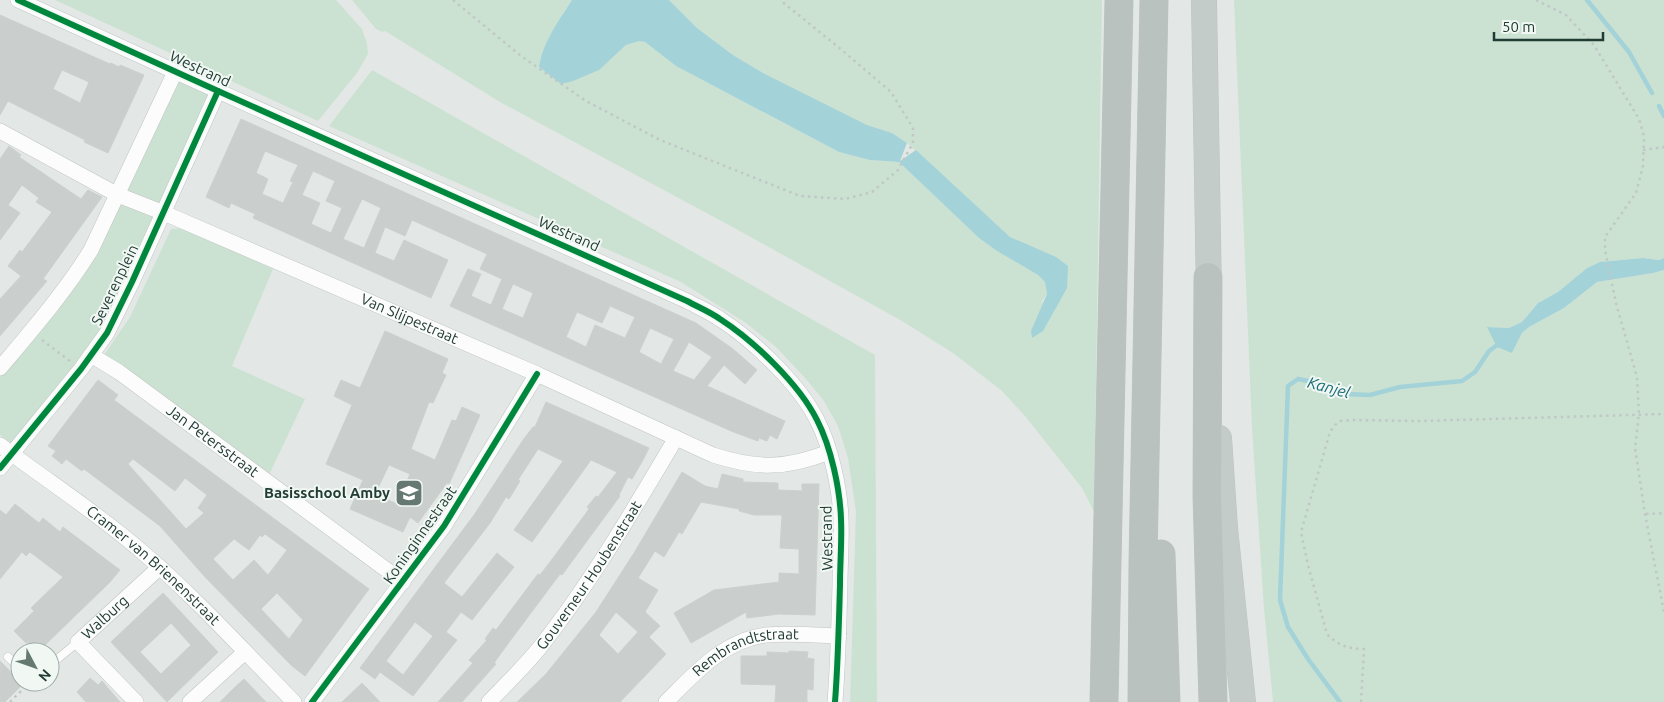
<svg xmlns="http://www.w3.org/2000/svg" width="1664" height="702" font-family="Ubuntu,sans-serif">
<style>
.green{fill:#cbe2d2}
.water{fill:#a3d2d8}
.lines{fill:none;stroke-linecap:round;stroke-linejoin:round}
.stream{stroke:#a3d2d8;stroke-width:4.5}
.building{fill:#cacfcd;stroke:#cbd1cf;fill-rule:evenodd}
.service-casing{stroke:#c0c5c3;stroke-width:9}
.minor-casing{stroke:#c0c5c3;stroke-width:16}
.trunk-casing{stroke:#bcc5c2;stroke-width:26}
.motorway-casing{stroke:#bcc5c2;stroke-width:29}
.path{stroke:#c0c8c6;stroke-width:2.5;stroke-dasharray:2.5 4;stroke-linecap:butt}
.service{stroke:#fbfcfb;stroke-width:8}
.minor{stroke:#fbfcfb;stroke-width:15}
.trunk{stroke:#c4ccc9;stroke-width:25}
.motorway{stroke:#bac2c0;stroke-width:28}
.cycleway-casing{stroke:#f1f8f4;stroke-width:9}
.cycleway{stroke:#00873e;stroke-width:6}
.labels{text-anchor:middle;stroke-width:4;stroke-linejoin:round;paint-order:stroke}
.street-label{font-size:15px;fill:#213c34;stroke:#f1f8f4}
.poi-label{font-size:15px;font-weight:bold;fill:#213c34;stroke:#f1f8f4;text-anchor:end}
.water-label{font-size:16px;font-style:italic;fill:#1a6c78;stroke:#f1f8f4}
</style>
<rect width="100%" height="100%" fill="#e3e8e6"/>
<g class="green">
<polygon points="55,0 336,0 362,29 367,43 368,54 357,73 318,121"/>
<polygon points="352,0 572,0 563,13 540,59 539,67 561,84 618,52 626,45 639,41 645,42 676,66 839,152 870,160 899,162 979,238 997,251 1038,275 1045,282 1047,294 1041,303 1067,288 1026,245 1010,237 907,143 892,133 867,125 765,74 733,55 697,28 669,0 1102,0 1094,512 1082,488 1025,416 1002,391 953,353 902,321 738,230 500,102 385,31 382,32 376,29"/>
<polygon points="1234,0 1664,0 1664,258 1659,260 1643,258 1600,262 1587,268 1558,292 1538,303 1522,322 1509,328 1488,327 1512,353 1522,333 1529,327 1564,308 1597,282 1653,273 1664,270 1664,702 1273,702 1264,609 1252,428"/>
<polygon points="372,70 875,355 877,702 850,702 856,512 848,458 838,426 824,401 806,379 776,347 746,323 681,282 329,126"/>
<polygon points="177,78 211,94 97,345 13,446 0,435 0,375 62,302"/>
<polygon points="183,228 273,269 232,366 305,399 268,477 104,355 130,317 171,229"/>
</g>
<g class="water">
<path d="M572 0H669L697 28 733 55 765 74 867 125 892 133 907 143 900 161 916 150 1010 237 1056 257 1068 266 1067 288 1043 331 1032 338 1031 331 1047 294 1045 282 1038 275 997 251 979 238 899 162 870 160 839 152 676 66 645 42 639 41 626 45 599 70 573 81 561 84 539 67C542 44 559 20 572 0Z"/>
<polygon points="1643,258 1659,260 1664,258 1664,270 1653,273 1597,282 1564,308 1529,327 1522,333 1512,353 1497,347 1487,327 1509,328 1522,322 1538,303 1558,292 1587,268 1600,262"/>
</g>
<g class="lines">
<g class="stream">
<polyline points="1587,0 1629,52 1652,93"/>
<polyline points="1659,106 1664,116"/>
<polyline points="1340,702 1308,659 1288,627 1280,600 1288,386 1298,379 1318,383 1345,394 1370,395 1400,387 1462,381 1475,372 1489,351 1500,343"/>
</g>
</g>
<g class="building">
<path d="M0 15 110 64 111 63 119 67 120 65 144 75 108 153 84 142 85 140 8 101 0 115ZM62 70 89 82 80 103 53 89Z"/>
<path d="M241 119 696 323 733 349 757 370 745 384 724 365 707 386 785 421 777 439 770 435 767 441 759 438 758 441 731 431 450 306 468 269 481 274 471 296 491 305 502 279 480 269 487 254 412 220 405 236 385 227 375 253 394 261 404 240 448 260 431 298 253 218 255 214 231 203 229 208 206 197ZM265 151 298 165 290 181 293 182 283 203 262 194 268 179 256 173ZM313 171 335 181 326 201 342 208 331 233 311 224 320 203 302 195ZM362 199 381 208 364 248 343 239ZM513 284 533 293 523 318 502 309ZM610 306 635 317 625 338 595 325 586 347 566 337 577 312 602 323ZM650 328 674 339 661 364 639 352ZM689 342 712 357 694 380 673 371Z"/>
<polygon points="9,146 21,155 19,157 81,199 88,190 102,197 43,279 47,281 0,336 0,299 21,276 8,266 20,250 22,252 52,212 36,202 39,198 22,185 8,205 20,213 0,240 0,159"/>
<path d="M385 331 448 359 442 373 446 375 433 403 429 402 411 449 435 460 452 420 456 421 462 407 480 415 449 484 447 483 418 523 410 517 403 532 350 509 363 480 326 464 352 405 334 396 341 380 360 388ZM389 465 410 474 397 504 375 494Z"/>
<path d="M98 380 118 395 114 400 369 589 305 676 292 666 205 577 160 526 84 469 82 471 66 459 62 464 52 456 56 451 48 446ZM133 459 175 491 185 478 207 495 198 508 204 513 186 529 128 464ZM265 534 287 550 268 575 254 560 233 580 213 559 234 539 249 550 260 535 262 537ZM277 593 303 620 289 639 261 609Z"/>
<path d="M546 402 649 448 643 460 632 479 628 477 619 495 620 496 562 575 560 574 510 641 494 663 496 664 462 702H438L473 663 469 660 487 640 485 639 493 628 496 630 538 574 540 575 556 554 589 509 587 507 596 496 598 497 617 472 591 460 532 542 514 530 563 461 538 449 518 480 520 481 509 499 506 497 490 523 444 583 462 597 497 553 514 567 472 620 461 612 446 632 457 640 413 696 380 672 375 679 360 668 474 515 523 440 533 427H535ZM415 622 433 636 403 675 386 661Z"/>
<path d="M682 472 705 486 718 489 722 474 743 479V482L778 483V490L802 491V484H819L815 615 779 614 747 618 746 612 691 643 674 613 714 590 779 582V573L799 574V549L780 548 782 515H754L739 511V509L701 502 682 534 679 532 664 557 655 551 638 578 658 590 645 612 660 626 649 637 666 654 620 702H517L546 674 596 612 634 553ZM616 612 638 632 618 654 599 635Z"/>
<polygon points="15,504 39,523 43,518 60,532 63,527 120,570 110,582 45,645 43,643 36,650 28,642 26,643 14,631 34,611 31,608 63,577 30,552 26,556 22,552 0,579 0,510 6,515"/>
<path d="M163 593 218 652 167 702 111 642ZM171 623 191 645 161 674 140 652Z"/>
<polygon points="789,651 808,652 807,658 814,659 813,690 807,689 807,702 775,702 776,685 741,684 741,656 767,656 767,652 789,653"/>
<polygon points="0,661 23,684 5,702 0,702"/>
<polygon points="90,678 98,685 102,681 120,702 86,702 77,692"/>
<polygon points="244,679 266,702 220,702 233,689"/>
<polygon points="362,683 380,702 342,702"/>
</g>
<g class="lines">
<defs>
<g id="service">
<polyline points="8,657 20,668"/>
<polyline points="50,665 78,642"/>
</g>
<g id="minor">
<path d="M18 0 218 91 687 301C698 307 710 312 720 319 754 341 799 384 817 420 831 447 840 489 841 519 842 541 840 563 840 584 839 623 838 663 835 702"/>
<path id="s1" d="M0 131 118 195 164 213 537 374 713 455C757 469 786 469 829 452"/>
<path id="s2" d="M91 355 119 372 403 582"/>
<path d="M0 368C32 330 65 292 91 250L175 72"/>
<path id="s3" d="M0 445C46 480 96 512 140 550 195 597 243 650 294 702"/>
<polyline points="0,468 81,369 107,333 132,282 218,91"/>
<path id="s4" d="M136 702 78 642 160 567"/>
<polyline points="190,702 245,652"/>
<polyline points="312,702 444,526 537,374"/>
<path id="s5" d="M489 702C506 684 525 666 541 646 592 581 634 509 676 438"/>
<path id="s6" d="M666 702C694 674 724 640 766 635 789 633 816 635 839 636"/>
</g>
<g id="trunk">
<polyline points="1204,0 1209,296"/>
<polyline points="1219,438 1225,528 1243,702"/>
</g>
<g id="motorway">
<polyline points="1208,277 1207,496 1213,702"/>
<polyline points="1161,554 1166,702"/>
<polyline points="1104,702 1119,0"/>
<polyline points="1142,702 1143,562 1154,0"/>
</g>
</defs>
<use href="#service" class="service-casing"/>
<use href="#minor" class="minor-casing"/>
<use href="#trunk" class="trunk-casing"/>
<use href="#motorway" class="motorway-casing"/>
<g class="path">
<polyline points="453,0 521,56 586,101 660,140 800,196 845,199 872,192 898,170 913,143 913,128 891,92 843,51 780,0"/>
<polyline points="1536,0 1566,15 1594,45 1639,119 1644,136 1643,166 1636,193 1605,237 1605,250 1616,303 1637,377 1639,414 1635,448 1645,514 1664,612"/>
<polyline points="1643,150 1664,147"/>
<polyline points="42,340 70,361"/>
<polyline points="1646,514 1664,513"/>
<polyline points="10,702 30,682"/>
<path d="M1361 702 1364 649C1349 649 1337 645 1327 634L1308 565 1301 532 1330 432 1335 425 1340 421 1351 420 1420 421 1664 414"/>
</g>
<use href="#service" class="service"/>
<use href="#minor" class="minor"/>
<use href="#trunk" class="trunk"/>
<use href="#motorway" class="motorway"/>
<defs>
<g id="cycleway">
<path d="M18 0 218 91 687 301C698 307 710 312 720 319 754 341 799 384 817 420 831 447 840 489 841 519 842 541 840 563 840 584 839 623 838 663 835 702"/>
<polyline points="0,468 81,369 107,333 132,282 218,91"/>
<polyline points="312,702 444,526 537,374"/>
</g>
</defs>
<use href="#cycleway" class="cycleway-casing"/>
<use href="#cycleway" class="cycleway"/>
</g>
<defs>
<symbol id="school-square" viewBox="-11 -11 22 22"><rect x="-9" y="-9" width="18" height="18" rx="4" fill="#657872" stroke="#f1f8f4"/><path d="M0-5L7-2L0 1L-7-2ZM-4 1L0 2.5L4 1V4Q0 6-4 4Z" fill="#fff"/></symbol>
</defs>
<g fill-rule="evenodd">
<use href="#school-square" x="393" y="477" width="32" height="32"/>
</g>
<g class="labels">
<g class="street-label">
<text transform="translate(200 69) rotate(25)" y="5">Westrand</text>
<text transform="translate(569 234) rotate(24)" y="5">Westrand</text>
<text transform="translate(115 285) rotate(-64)" y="5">Severenplein</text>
<text dy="5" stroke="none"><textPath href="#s1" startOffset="451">Van Slijpestraat</textPath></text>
<text dy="5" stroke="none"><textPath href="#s2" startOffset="149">Jan Petersstraat</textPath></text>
<text transform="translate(420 535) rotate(-55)" y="5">Koninginnestraat</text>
<text transform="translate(827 538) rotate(-91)" y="5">Westrand</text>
<text dy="5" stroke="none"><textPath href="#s3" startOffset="195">Cramer van Brienenstraat</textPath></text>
<text dy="5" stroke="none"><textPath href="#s5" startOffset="162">Gouverneur Houbenstraat</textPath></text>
<text dy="5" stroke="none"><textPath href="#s4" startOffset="120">Walburg</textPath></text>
<text dy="5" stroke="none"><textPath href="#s6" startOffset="98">Rembrandtstraat</textPath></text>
</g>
<g class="poi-label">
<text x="390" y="498">Basisschool Amby</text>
</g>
<g class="water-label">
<text transform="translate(1329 387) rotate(15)" y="6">Kanjel</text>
</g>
</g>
<g transform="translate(35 667) rotate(131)"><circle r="24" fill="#f1f8f4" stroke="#9eada7"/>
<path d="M0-4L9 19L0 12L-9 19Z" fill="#657872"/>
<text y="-8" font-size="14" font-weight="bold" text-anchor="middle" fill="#213c34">N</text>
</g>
<path d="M1494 32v8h109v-8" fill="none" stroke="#213c34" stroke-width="2.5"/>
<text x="1502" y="32" font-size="15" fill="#213c34" stroke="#f1f8f4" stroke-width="4" paint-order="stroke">50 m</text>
</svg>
